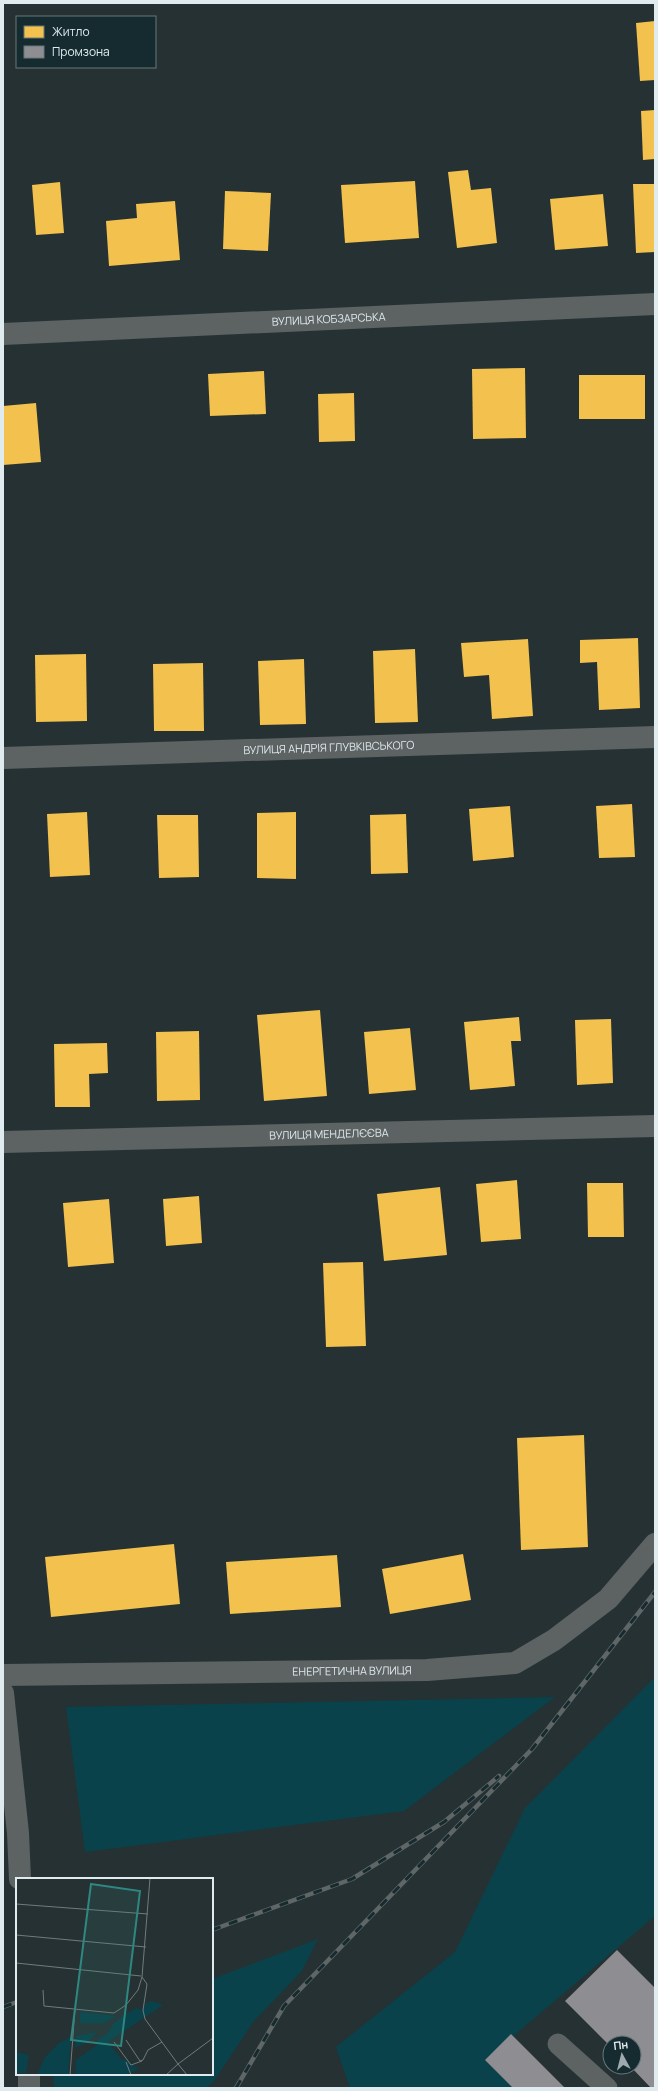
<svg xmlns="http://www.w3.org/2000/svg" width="658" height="2091" font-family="Manrope,sans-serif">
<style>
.green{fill:#09424a}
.homes{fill:#f2c14e}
.industry{fill:#8d8d92}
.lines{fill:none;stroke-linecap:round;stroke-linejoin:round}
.lane{stroke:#5d6263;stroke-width:21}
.street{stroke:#5d6263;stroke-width:22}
.rail-casing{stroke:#5f6667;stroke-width:4.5}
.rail{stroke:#162b2f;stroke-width:3;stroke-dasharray:9;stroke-linecap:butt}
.labels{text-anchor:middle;stroke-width:4;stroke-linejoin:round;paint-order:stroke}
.street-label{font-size:11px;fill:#dfebee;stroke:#162b2f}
.inset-road{fill:none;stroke:#707b7e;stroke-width:1}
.view{fill:#2e8881;fill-opacity:0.15;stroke:#2e8881;stroke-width:2}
.inset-edge{fill:none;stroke:#dfebee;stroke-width:2}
</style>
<rect width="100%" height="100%" fill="#263133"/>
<g class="green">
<polygon points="655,1677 655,1916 485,2060 513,2088 350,2088 336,2047 455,1952 525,1808"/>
<polygon points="555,1697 404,1811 85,1852 66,1707"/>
<polygon points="318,1939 302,1971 254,2021 214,2081 206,2088 54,2088 53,2074 212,2074 212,1979"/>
</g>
<g class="homes">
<polygon points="655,21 655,80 640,81 636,23"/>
<polygon points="655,110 655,159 643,160 641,111"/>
<polygon points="468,170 471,190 491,188 497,243 457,248 448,172"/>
<polygon points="415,181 419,238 345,243 341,185"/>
<polygon points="60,182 64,233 36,235 32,185"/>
<polygon points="633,184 655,184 655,252 636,253"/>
<polygon points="225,191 271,193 268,251 223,249"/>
<polygon points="603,194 608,246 555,250 550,199"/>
<polygon points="175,201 180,260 109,266 106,221 137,218 136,204"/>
<polygon points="525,368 526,438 473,439 472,369"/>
<polygon points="264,371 266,414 210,416 208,374"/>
<rect x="579" y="375" width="66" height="44"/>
<polygon points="354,393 355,441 319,442 318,394"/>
<polygon points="36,403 41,462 3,465 3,406"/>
<polygon points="638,638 640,708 599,710 597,662 580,663 580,640"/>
<polygon points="528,639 533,716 492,719 489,675 464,677 461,643"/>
<polygon points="415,649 418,722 375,723 373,651"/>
<polygon points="86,654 87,721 36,722 35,655"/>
<polygon points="304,659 306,724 260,725 258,661"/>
<polygon points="203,663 204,731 154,731 153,664"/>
<polygon points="632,804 635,857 599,858 596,806"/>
<polygon points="510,806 514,857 473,861 469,809"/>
<polygon points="87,812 90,875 50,877 47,814"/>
<polygon points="296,812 296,879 257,878 257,813"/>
<polygon points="406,814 408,873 371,874 370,815"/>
<polygon points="157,815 198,815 199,877 159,878"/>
<polygon points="320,1010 327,1096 264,1101 257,1015"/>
<polygon points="519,1017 521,1041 511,1041 515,1086 470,1090 464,1022"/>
<polygon points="611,1019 613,1083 577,1085 575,1020"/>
<polygon points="410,1028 416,1090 369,1094 364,1032"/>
<polygon points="199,1031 200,1100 157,1101 156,1032"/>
<polygon points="107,1043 108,1073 89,1074 90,1107 55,1107 54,1044"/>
<polygon points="517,1180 521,1239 481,1242 476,1184"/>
<polygon points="587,1183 623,1183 624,1237 588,1237"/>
<polygon points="440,1187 447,1255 384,1261 377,1194"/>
<polygon points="199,1196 202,1243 166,1246 163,1199"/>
<polygon points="109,1199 114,1263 68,1267 63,1203"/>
<polygon points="363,1262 366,1346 326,1347 323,1263"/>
<polygon points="584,1435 588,1547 521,1550 517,1438"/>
<polygon points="174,1544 180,1604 51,1617 45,1557"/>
<polygon points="463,1554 471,1600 390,1614 382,1569"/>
<polygon points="337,1555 341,1607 230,1614 226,1562"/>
</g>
<g class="industry">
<polygon points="617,1950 655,1988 655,2088 651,2088 631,2067 634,2067 634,2043 610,2043 610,2046 565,2001"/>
<polygon points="511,2034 565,2088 513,2088 485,2060"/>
</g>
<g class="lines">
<polyline class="lane" points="558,2044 607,2088"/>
<g class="street">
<path id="s1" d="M3 334 655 304"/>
<path id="s2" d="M3 758 655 737"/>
<path id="s3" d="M3 1142 655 1126"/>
<path id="s4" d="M3 1675 427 1670 515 1663 554 1640 608 1599 655 1544"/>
<polyline points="3,1693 18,1833 20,1879"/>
<polyline points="29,2074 29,2088"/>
</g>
<defs>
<g id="rail">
<polyline points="212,1930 352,1879 444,1822 499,1776"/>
<polyline points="3,2007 17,2002"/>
<polyline points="236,2088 284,2006 532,1749 655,1592"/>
</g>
</defs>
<use href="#rail" class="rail-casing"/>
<use href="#rail" class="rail"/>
</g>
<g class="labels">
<g class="street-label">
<text dy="4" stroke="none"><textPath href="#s1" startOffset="326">ВУЛИЦЯ КОБЗАРСЬКА</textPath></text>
<text dy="4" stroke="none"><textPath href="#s2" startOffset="326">ВУЛИЦЯ АНДРІЯ ГЛУВКІВСЬКОГО</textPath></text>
<text dy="4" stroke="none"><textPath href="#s3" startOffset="326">ВУЛИЦЯ МЕНДЕЛЄЄВА</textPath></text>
<text dy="4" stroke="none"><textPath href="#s4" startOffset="349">ЕНЕРГЕТИЧНА ВУЛИЦЯ</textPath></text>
</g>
</g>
<g transform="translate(16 1878)">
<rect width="197" height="197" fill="#263133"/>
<path d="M136 123 147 127 92 164 106 182 108 181 123 191 109 197H59L60 182 82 166 81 162 91 156 97 146 111 135 121 130 126 132 130 125ZM64 134 100 138 88 145H64ZM81 154 72 164 59 170 60 158ZM55 159 52 197H21L29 179 43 165ZM0 174 13 177 10 195H0Z" fill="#09424a"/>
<path class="inset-road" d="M0 26 132 36M0 57 130 69M0 85 125 98M126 99 131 106 127 132 129 141 162 186 150 197M27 112 28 128 98 135 110 127 122 112 126 99 134 0M110 162 124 183 127 182 132 172 146 164M98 164 115 187 126 183M110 184 115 197M54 197 59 131M171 197 162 186 197 160"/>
<path class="view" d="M75 6 124 13 105 168 55 162Z"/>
<rect width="197" height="197" class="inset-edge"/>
</g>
<rect width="658" height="2091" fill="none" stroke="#dfebee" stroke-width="8"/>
<rect x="16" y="16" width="140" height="52" fill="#162b2f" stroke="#66787b"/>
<rect x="24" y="26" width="20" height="12" fill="#f2c14e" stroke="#66787b"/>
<text x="52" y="36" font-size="12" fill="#dfebee">Житло</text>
<rect x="24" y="46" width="20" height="12" fill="#8d8d92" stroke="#66787b"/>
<text x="52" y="56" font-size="12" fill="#dfebee">Промзона</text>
<g transform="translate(622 2055) rotate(353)"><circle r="19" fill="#162b2f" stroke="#66787b"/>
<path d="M0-3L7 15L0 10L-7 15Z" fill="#9eaaad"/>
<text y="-6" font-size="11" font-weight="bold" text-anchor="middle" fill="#dfebee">Пн</text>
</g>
</svg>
